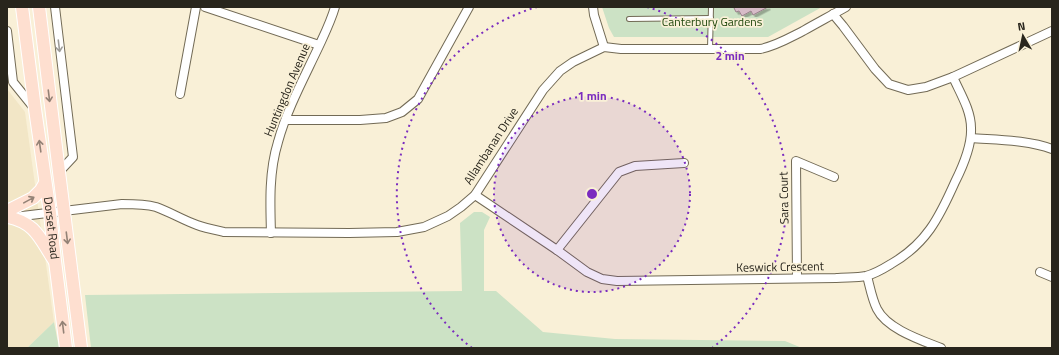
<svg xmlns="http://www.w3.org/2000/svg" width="1059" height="355" font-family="'Titillium Web',sans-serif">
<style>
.built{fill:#f2e6c6}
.green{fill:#cce2c5}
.building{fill:#d7bcc8;stroke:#9a818c;filter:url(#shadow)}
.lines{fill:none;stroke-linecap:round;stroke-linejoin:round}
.service-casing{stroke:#726a55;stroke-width:6}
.minor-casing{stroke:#726a55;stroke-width:10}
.primary-casing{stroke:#fff;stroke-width:14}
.service{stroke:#fff;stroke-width:4}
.minor{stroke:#fff;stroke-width:8}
.primary{stroke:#fedfd0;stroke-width:12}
.oneway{stroke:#9e9d99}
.oneway2{stroke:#938276}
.ring{fill:none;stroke:#7b2cbf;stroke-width:2;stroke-dasharray:2 4}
.labels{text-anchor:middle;stroke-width:3.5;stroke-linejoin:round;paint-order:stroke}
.park-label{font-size:12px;fill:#1f470c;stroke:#f9f0d7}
.street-label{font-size:12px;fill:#28251c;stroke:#f9f0d7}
.centre{fill:#7b2cbf;stroke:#f9f0d7;stroke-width:2}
.ring-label{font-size:12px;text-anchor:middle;font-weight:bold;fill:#7b2cbf;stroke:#f9f0d7;stroke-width:3.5;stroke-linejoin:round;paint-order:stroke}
</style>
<defs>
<filter id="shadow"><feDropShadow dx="2.5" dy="2.5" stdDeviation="0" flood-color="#0004"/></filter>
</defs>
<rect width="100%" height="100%" fill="#f9f0d7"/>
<polygon class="built" points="7,89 25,112 54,322 27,348 7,348"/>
<g class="green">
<polygon points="602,7 822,7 768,37 614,37 609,28"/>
<polygon points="474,212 482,212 490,217 484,230 484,291 496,291 543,332 615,339 785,341 802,348 91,348 85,295 462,291 460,223"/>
<polygon points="54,322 59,348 27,348"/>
</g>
<polygon class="building" points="736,7 768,7 753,15 751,11 742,16 739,11 736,12 734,8"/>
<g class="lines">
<defs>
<g id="service">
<polyline points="629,19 711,18"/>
<polyline points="710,49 711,7"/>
</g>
<g id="minor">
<polyline points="55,7 73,157 59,172"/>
<polyline points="205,7 319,45"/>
<polyline points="593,7 594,15 604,47"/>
<polyline points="833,14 843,26 875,69 889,84 908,90 926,87 953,77 1052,31"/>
<polyline points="7,31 13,82 34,108"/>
<polyline points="180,94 196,7"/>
<polyline points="286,120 360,120 386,118 402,112 418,99 469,7"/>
<path d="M971 138C997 140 1028 140 1052 149"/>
<path d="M475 195 557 250 587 272 602 279 617 281 836 278C846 277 856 278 866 276 874 274 883 269 891 264 926 244 939 218 955 182 963 166 972 146 971 128 971 110 960 93 953 77"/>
<path d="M14 217 122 204C134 204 145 204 156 207 170 212 183 220 197 225 205 228 215 230 224 232L349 233 397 232 424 227 448 216 461 207 475 195 543 90 560 71 573 62 604 47 621 49H760C776 46 789 38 803 31 817 23 832 15 846 7"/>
<path d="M271 233C270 202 269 171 278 142 287 109 304 78 319 46 325 33 331 21 335 7"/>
<polyline points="557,250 619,172 635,166 684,163"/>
<polyline points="1040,272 1052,277"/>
<path d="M867 276C870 287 872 299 877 309 887 329 921 340 941 348"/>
<polyline points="797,278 796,161 834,177"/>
</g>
<g id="primary">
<path id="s1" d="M22 7 35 109 50 213 55 261 66 348"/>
<polyline points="39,7 59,172 81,348"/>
<polyline points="7,211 33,198 41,190 45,183"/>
<path d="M8 217C36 223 40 239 54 260"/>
</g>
</defs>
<use href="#service" class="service-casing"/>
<use href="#minor" class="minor-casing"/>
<use href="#primary" class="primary-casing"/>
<use href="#service" class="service"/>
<use href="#minor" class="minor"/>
<use href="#primary" class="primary"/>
</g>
<defs><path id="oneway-shaft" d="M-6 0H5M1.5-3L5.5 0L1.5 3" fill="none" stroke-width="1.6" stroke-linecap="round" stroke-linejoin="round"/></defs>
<use class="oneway" href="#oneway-shaft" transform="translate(59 46) rotate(83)"/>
<g class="oneway2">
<use href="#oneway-shaft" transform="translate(49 96) rotate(83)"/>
<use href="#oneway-shaft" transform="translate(40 146) rotate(-98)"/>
<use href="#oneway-shaft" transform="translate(29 200) rotate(-29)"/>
<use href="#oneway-shaft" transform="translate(67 238) rotate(83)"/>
<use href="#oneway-shaft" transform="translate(63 327) rotate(-97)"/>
</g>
<circle cx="592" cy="194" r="98" fill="#7b2cbf" fill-opacity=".12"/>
<g class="ring">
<circle cx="592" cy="194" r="98"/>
<path d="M472 348A195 195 0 0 1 537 7M647 7A195 195 0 0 1 712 348"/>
</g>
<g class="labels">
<g class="park-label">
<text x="712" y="26">Canterbury Gardens</text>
</g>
<g class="street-label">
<text transform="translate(287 90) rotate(-67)" y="4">Huntingdon Avenue</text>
<text transform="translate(491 146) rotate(-57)" y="4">Allambanan Drive</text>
<text transform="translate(784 198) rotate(-91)" y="4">Sara Court</text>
<text dy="4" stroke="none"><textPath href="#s1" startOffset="223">Dorset Road</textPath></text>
<text transform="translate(780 267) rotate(-1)" y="4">Keswick Crescent</text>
</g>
</g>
<circle cx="592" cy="194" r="6" class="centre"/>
<g class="ring-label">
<text x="730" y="60">2 min</text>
<text x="592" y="100">1 min</text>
</g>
<rect width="1059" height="355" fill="none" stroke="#28251c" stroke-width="16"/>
<g transform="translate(1023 36) rotate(351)" stroke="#f9f0d7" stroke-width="3" paint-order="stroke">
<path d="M0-3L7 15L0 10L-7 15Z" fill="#28251c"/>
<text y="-6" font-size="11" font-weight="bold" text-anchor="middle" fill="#28251c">N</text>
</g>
</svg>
